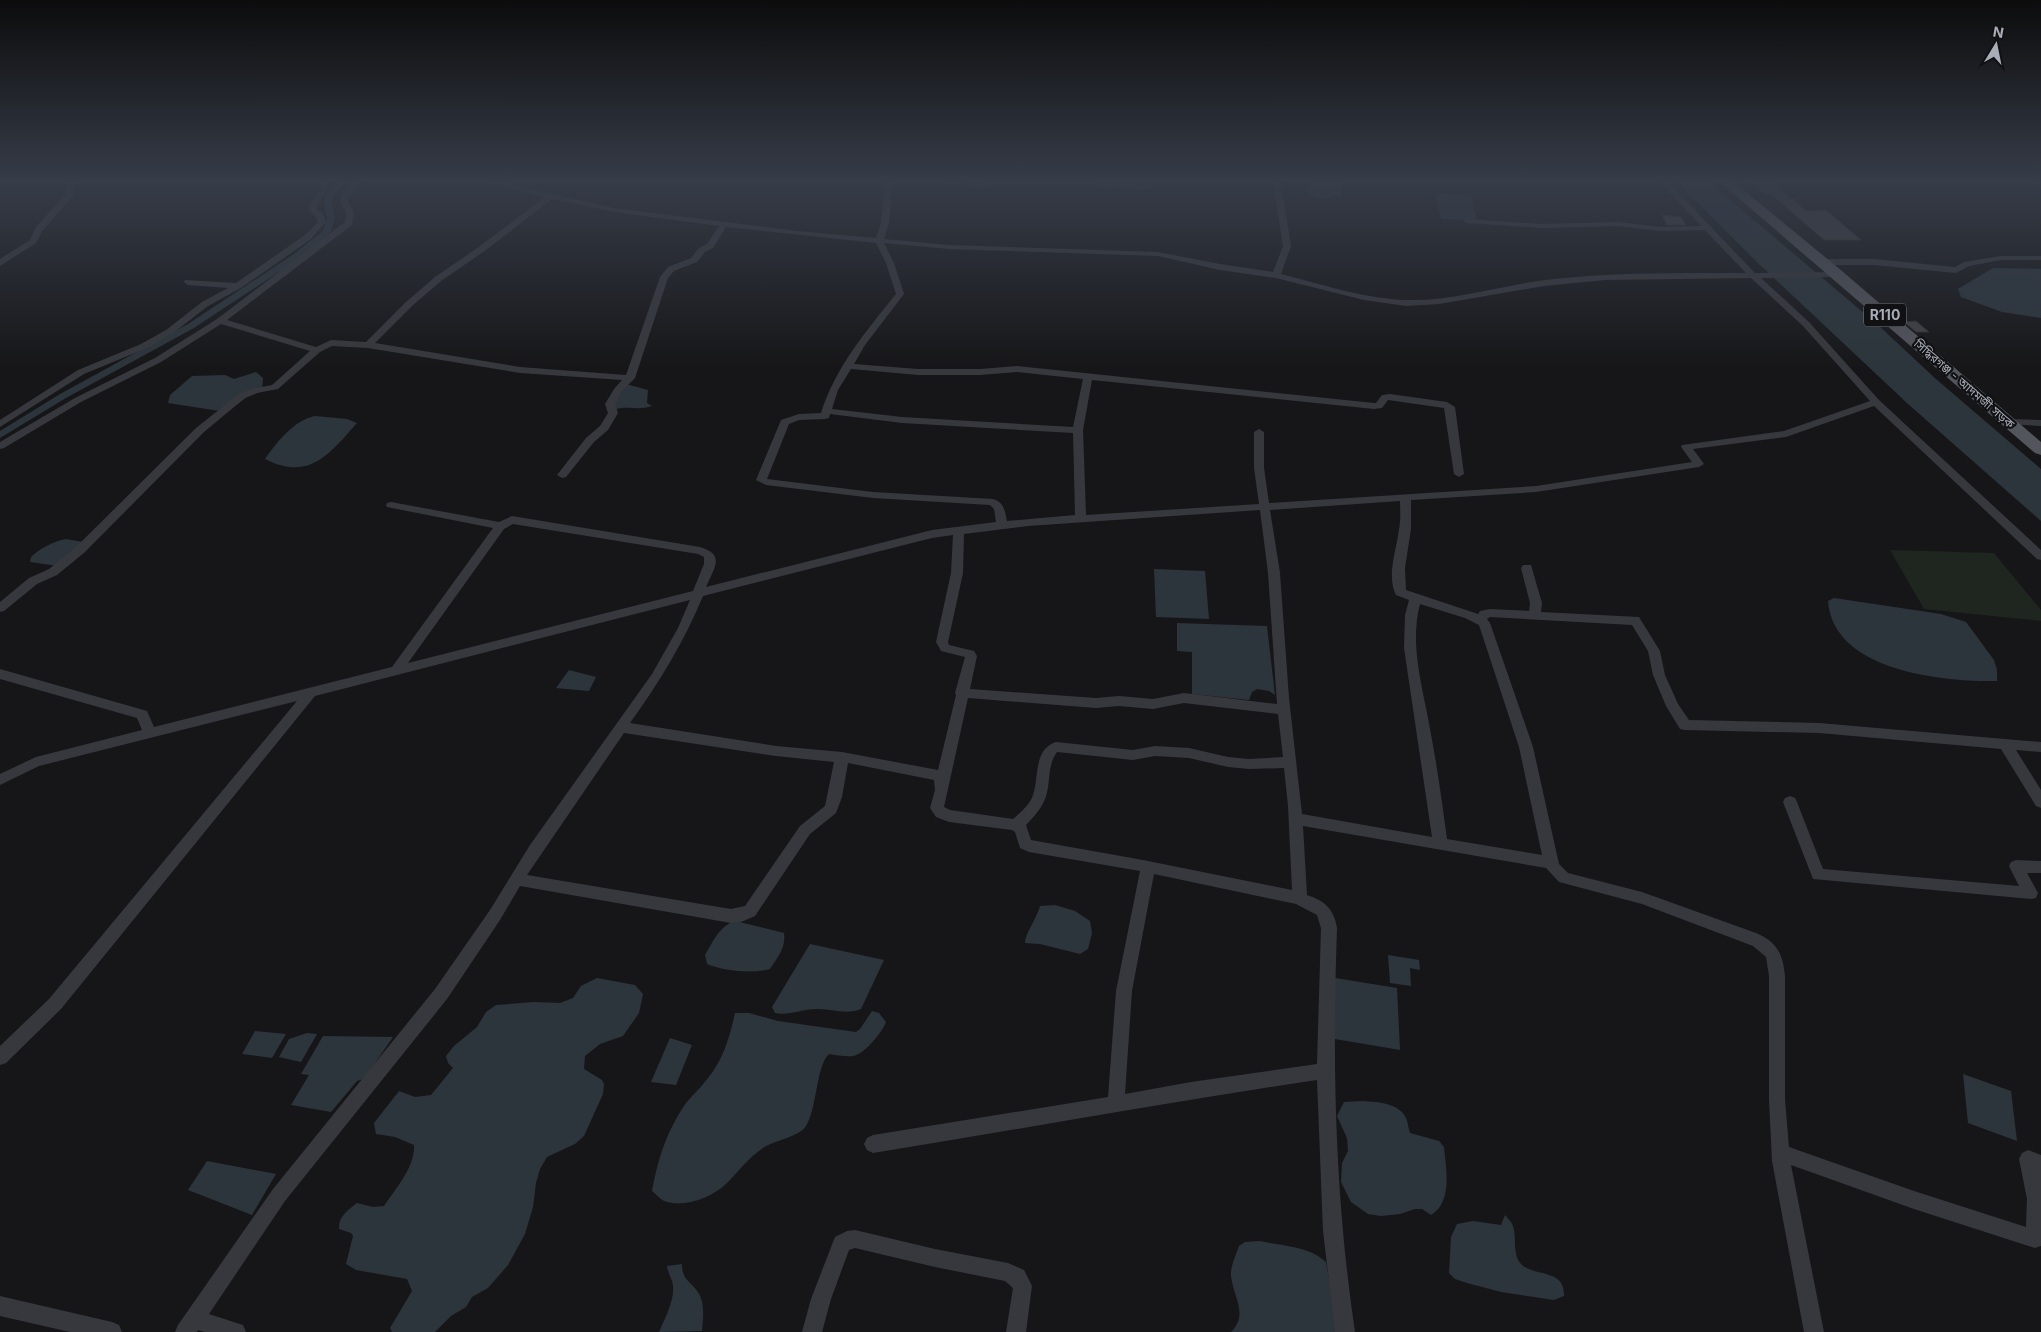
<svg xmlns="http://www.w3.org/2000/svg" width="2041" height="1332" font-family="Inter,'Noto Sans Bengali',sans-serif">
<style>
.green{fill:#1e261f}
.water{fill:#2c353c}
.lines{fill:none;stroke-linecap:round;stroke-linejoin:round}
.canal{fill:#2c353c;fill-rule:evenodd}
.building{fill:#404145;stroke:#303034}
.street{fill:#37383d;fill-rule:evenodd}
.primary{fill:#53555c;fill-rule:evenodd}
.labels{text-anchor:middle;stroke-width:4.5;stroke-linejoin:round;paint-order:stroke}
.far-street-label{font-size:12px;fill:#a8adb8;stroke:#111113}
.shield{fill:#111113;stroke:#7b7e86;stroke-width:1}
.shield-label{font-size:14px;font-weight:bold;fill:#a8adb8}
</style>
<rect width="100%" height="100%" fill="#161618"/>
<polygon class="green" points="1890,550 1994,553 2041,610 2041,621 1924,609"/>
<g class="water">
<path d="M1316 182H1340L1342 185V195C1328 196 1319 205 1307 191V187Z"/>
<polygon points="1677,182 1709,182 1878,325 1936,379 2041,469 2041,521 1908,404 1757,262"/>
<polygon points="1435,193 1471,195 1477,221 1441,219"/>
<polygon points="1993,268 2041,269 2041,318 2002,312 1961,297 1958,289"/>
<polygon points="256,372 263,378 262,391 247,397 226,412 168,403 170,395 192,376 225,375 234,379"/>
<path d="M626 384 648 390 647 403 652 406C638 411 627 405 613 410L615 397Z"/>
<path d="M315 416 347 419 357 423C330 453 310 482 265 459 277 442 294 420 315 416Z"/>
<path d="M66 539 83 542 58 566 30 562 31 557C39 549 54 541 66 539Z"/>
<polygon points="1154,569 1205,571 1209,619 1156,617"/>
<path d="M1834 598 1941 614 1966 622 1994 660 1997 670V681C1942 682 1833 671 1828 601Z"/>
<polygon points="1177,623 1267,626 1275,695 1269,691 1257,689 1252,692 1249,700 1192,694 1192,652 1177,651"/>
<polygon points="569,670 596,677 589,691 556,688"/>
<path d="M1055 905 1075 911 1090 921 1092 933 1088 949 1080 954 1040 944 1025 943C1025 934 1037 918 1040 906Z"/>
<path d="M735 921 784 933C786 948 778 957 770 969 752 974 724 971 707 964L705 955C713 942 719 926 735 921Z"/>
<path d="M810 944 884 960 861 1009C847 1015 832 1009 818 1009 803 1008 790 1016 775 1013L772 1007Z"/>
<polygon points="1388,955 1419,960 1420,970 1410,968 1411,986 1390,983"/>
<polygon points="1329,977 1397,988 1400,1050 1329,1038"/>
<path d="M597 978 635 985 643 994 639 1013 623 1036 600 1044 585 1056 584 1069 602 1080 604 1084 603 1094 584 1136 575 1144 547 1157 540 1169 536 1183 533 1207 525 1234 508 1265 488 1288 472 1297 466 1307 451 1316 435 1332H392L390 1328 412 1291 407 1279 356 1270 346 1264 353 1236 351 1233 339 1229C338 1217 348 1210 357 1203L373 1207 384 1206C396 1188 415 1167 414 1145L395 1137 376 1134 374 1123 399 1091 415 1097 431 1095 453 1068 448 1063 446 1056 454 1046 477 1027 486 1012 496 1005 534 1002 560 1003 573 998 581 986Z"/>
<path d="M872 1011 879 1013 886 1022C883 1031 864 1055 853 1056 846 1057 836 1055 829 1054 816 1066 817 1109 806 1126 799 1137 775 1140 763 1148 748 1158 739 1171 727 1183 712 1198 684 1208 664 1201 660 1199 656 1194 652 1191 658 1160 665 1136 682 1109 689 1098 697 1092 704 1083 723 1061 729 1040 735 1013H749L778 1021 856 1032 860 1029Z"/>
<polygon points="255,1031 286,1034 272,1058 242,1054"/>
<polygon points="307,1033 317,1034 301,1062 279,1057 289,1039"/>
<polygon points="323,1036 393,1037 364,1079 357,1081 331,1112 291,1105 309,1075 301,1074"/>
<polygon points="670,1038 692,1045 676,1085 651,1082"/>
<polygon points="1963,1074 2011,1091 2017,1141 1968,1123"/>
<path d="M1363 1101C1378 1102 1399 1103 1406 1118 1408 1122 1408 1128 1410 1133L1439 1141 1444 1147C1446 1169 1453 1202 1431 1215L1422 1209H1415L1400 1214 1381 1216 1368 1214 1351 1202 1341 1182 1342 1163 1348 1151 1347 1138 1337 1116 1344 1102Z"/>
<polygon points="207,1161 276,1174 252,1215 188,1190"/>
<path d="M1505 1215C1507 1218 1511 1221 1512 1224 1518 1236 1511 1255 1522 1265 1537 1277 1565 1269 1564 1296L1554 1300 1501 1292 1467 1283 1455 1279 1449 1273 1451 1237 1457 1224 1473 1221 1501 1225Z"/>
<path d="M1260 1241C1283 1246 1309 1246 1326 1262L1338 1332H1231C1249 1315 1233 1296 1231 1276 1230 1267 1236 1255 1239 1246L1245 1242Z"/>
<path d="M682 1264C682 1282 692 1281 699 1294 705 1304 703 1320 702 1331L659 1332C665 1318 677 1296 672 1281 670 1275 668 1272 667 1266Z"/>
</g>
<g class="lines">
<polygon class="canal" points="339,182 347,182 333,196 332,205 335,218 331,232 300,258 194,328 66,398 0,438 0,431 60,394 188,324 294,254 323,231 327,218 324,205 325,195"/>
</g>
<g class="building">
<polygon points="1774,183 1806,211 1826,210 1861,240 1824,240 1771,194 1765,194 1753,184"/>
<polygon points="1662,215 1681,217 1686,225 1667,225"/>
<polygon points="1916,321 1929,332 1916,332 1904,322"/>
</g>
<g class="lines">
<g class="street">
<polygon points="68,182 76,182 73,196 43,230 36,243 0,266 0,259 30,240 36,227 65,195"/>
<polygon points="321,182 329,182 329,186 316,209 323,214 326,222 311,239 241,288 208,306 172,334 147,348 84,374 0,427 0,420 78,370 141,344 166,330 202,302 228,288 188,285 184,282 185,280 236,283 305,235 318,222 316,217 308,209 321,186"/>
<path d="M354 182H362L349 198 348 203 354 211 352 225 227 320 316 347 331 340 366 342 406 302 435 277 480 246 545 197 484 182H499L614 208 797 231 876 238 881 223 885 182H893L889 223 884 239 949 245 1158 252 1220 264 1273 272 1283 246 1273 182H1281L1291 246 1281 274C1321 284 1365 299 1407 300 1453 301 1499 286 1545 280 1612 272 1679 273 1746 273L1705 230 1661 231 1617 226 1541 228 1467 223 1463 221 1467 219 1541 224 1617 222 1661 227 1701 226 1660 182H1668L1755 273 1840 272 1841 274 1837 277 1761 278 1809 322 1879 400 2041 550V560L2037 559 1874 406 1786 437 1693 449 1704 464 1699 467 1536 492 1411 500V529L1405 568 1406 590 1478 614 1480 611 1490 609 1529 611 1530 603 1521 568 1523 565H1531L1542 603 1541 612 1639 617 1660 651 1665 675 1678 704 1689 720 1819 723 2041 742V752L2016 750 2041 790V808L2036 806 2001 749 1819 733 1685 730 1680 729 1666 706 1653 675 1648 651 1632 625 1490 617 1487 619 1490 623 1533 747 1559 864 1568 873 1642 892 1756 933C1777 942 1783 954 1785 976V1100L1789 1147 1914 1191 2026 1227 2027 1199 2019 1159 2022 1153 2028 1150 2041 1155V1246L2035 1248 1914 1209 1791 1165 1824 1332H1804L1772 1161 1769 1100V976L1766 957 1753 946 1642 904 1559 882 1546 868 1303 826 1307 895C1325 901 1334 909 1337 928 1332 1064 1335 1198 1355 1332H1335L1323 1231 1317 1080C1169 1102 1021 1129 873 1153L867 1150 864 1144 867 1138 873 1135 1108 1097 1116 991 1140 871 1029 852 1020 848 1015 832 1012 830 949 822 936 817 930 808 935 790 934 780 848 763 842 797 836 813 810 834 755 916 741 922 731 923 520 886 500 920 447 999 285 1201 209 1314 243 1325 246 1332H205L198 1330 197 1332H175L178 1325 273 1189 435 989 490 910 530 845 652 674 678 628 690 600 315 696 61 1009 6 1063 0 1065V1046L49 999 297 701 39 766 0 785V774L36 757 142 730 137 718 0 679V669L147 711 154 727 392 667 493 528 387 507 386 505 387 503 391 502 499 522 512 516 700 547C726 555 714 568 706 587L932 530 996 522 994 509 990 505 873 498 766 485 756 480 781 420 799 414 821 413C835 368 866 331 896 294L886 263 876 243 726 227 713 248 705 252 697 262 674 271 668 278 635 378 621 392 615 404 618 413 608 430 594 442 566 477 562 478 557 475 586 438 600 426 608 413 605 404 614 389 622 380 520 373 368 348 332 346 320 352 278 389 257 393 245 398 204 432 85 552 57 575 37 584 4 611 0 612V602L29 578 49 569 77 546 196 428 239 394 251 389 272 385 310 351 221 324 161 362 81 402 4 448 0 449V442L75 398 155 358 217 319 345 222 346 211 340 203 342 195ZM552 199 614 212 719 226 707 244 699 248 691 258 668 267 660 277 626 375 520 367 375 343 412 306 441 281 486 250ZM884 243 949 249 1158 256 1220 270 1276 278 1364 300 1406 306 1439 304 1544 286 1605 280 1751 278 1803 326 1870 401 1784 431 1682 445 1681 447 1692 462 1536 486 1269 503 1264 468V432L1259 429 1254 432V468L1259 504 1086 515 1083 430 1092 380 1374 409 1382 408 1388 400 1444 408 1454 474 1459 477 1464 474 1455 407 1447 402 1390 394 1382 395 1376 403H1374L1017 366 980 369H918L854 364 865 345 904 294 894 263ZM851 369 918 375H980L1017 372 1083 379 1073 427 902 417 832 409 838 390ZM830 414 902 423 1073 433 1075 515 1007 521C1005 511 1004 502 993 499L873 492 767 479 789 424 799 420 825 419 829 418ZM1400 501C1400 510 1401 520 1399 529 1397 548 1386 576 1396 595L1409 600 1405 615 1404 648 1432 837 1302 814 1289 698 1280 573 1270 510ZM1260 510 1268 573 1277 704 1184 693 1153 699 1119 696 1096 698 970 689 977 656 974 651 949 645 948 642 963 573 964 534 1028 526ZM513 524 698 554 704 557V564L693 591 408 663 504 529ZM953 535 951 573 936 642 941 651 965 657 955 693 956 695 938 770 842 752 776 746 630 723C659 683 684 642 703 596L932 538ZM1420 604 1465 618 1479 625 1519 747 1542 855 1447 839C1442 802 1437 765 1430 729 1423 688 1409 646 1420 604ZM968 698 1096 708 1119 706 1153 709 1184 703 1278 714 1283 757 1249 759 1228 757 1189 748 1155 746 1133 750 1056 742C1032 750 1040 779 1032 798 1028 806 1020 813 1013 819L950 810 944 807ZM624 733 776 756 834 762 825 806 800 826 745 906 731 909 527 875ZM1057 752 1133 760 1155 756 1189 758 1228 767 1249 769 1284 768 1288 806 1292 890 1143 860 1031 840 1026 825C1037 814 1046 803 1048 787 1050 774 1049 763 1057 752ZM1154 874 1296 904 1317 915 1321 928 1317 1064 1191 1082 1125 1094 1132 991Z"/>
<polygon points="935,182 982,185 985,182 1151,185 1155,187 1151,189 1004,184 991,185 983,189"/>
<polygon points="2035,182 2041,182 2041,188"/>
<polygon points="2001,256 2041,256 2041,260 2001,260 1969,266 1956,273 1874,265 1823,265 1819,262 1823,259 1874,259 1955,267 1964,262"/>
<polygon points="2009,419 2041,420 2041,426 2005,424 2004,422"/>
<polygon points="1790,796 1795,798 1797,802 1823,869 2019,886 2009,866 2011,862 2016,860 2041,861 2041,873 2027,873 2038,893 2036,898 2031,899 1813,879 1783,802 1785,798"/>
<polygon points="855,1230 935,1249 1008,1263 1024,1270 1032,1286 1026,1332 1006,1332 1013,1288 1005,1281 935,1267 855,1248 849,1250 831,1299 822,1332 802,1332 811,1299 835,1237 847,1231"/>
<polygon points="0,1296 112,1322 119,1325 122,1332 70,1332 0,1316"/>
</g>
<polygon class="primary" points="1720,182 1734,182 1842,271 2041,442 2041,455 2035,453"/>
</g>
<linearGradient id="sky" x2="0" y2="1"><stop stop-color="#0c0c0d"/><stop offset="0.49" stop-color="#363c48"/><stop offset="1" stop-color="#363c48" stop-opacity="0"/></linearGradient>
<rect width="2041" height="369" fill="url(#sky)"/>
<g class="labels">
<g class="far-street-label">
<text transform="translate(1964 384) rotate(41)" y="4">সিদ্ধিরগঞ্জ - আদমজী সড়ক</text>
</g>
<rect class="shield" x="1864" y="303.5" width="42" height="23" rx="4"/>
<g class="shield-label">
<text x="1885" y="320">R110</text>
</g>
</g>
<g transform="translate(1996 45) rotate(10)" stroke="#111113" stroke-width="4" paint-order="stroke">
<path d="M0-4L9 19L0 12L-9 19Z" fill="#a8adb8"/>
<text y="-8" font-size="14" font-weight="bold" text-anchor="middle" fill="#a8adb8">N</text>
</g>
</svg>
